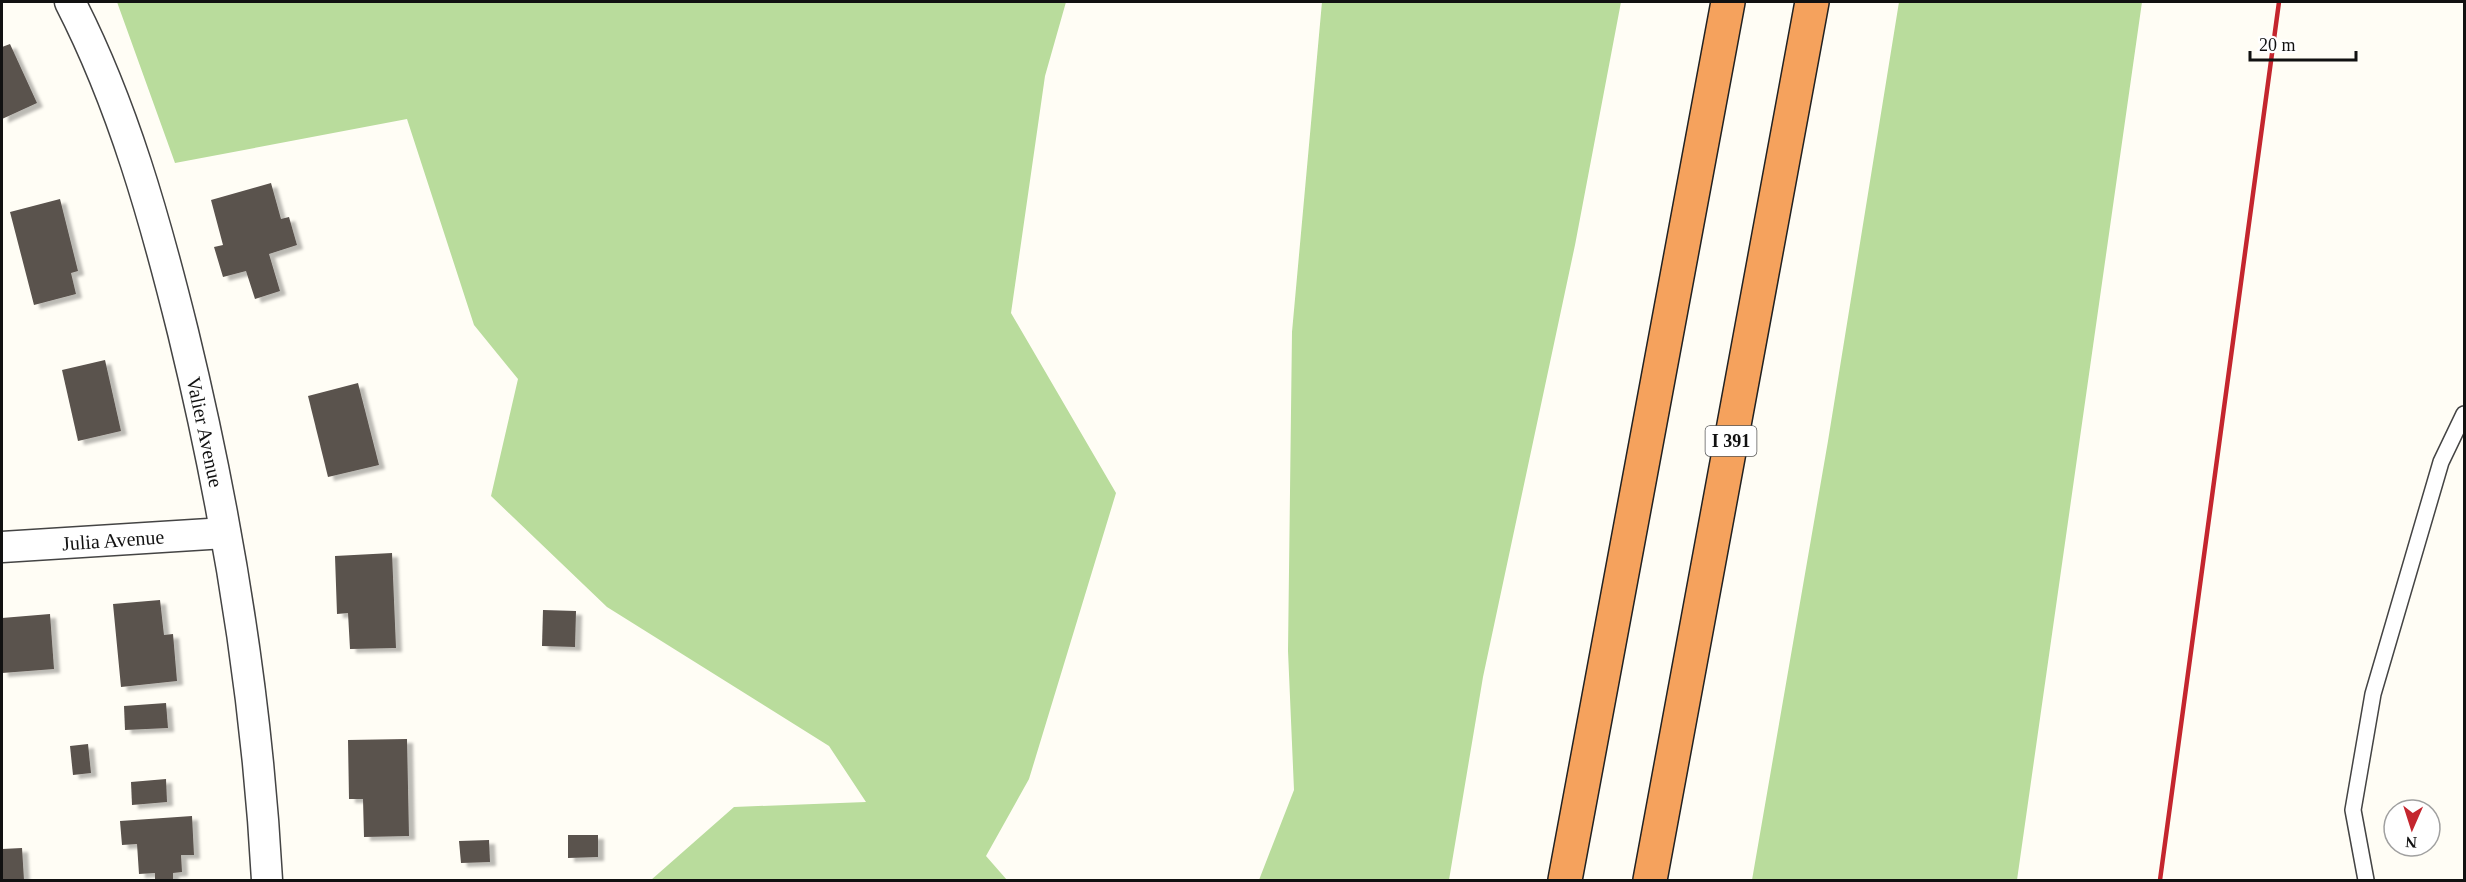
<svg xmlns="http://www.w3.org/2000/svg" width="2466" height="882" font-family="Georgia,serif">
<style>
.forest{fill:#b9dc9c}
.building{fill:#5a524d;filter:url(#shadow)}
.lines{fill:none;stroke-linecap:round;stroke-linejoin:round}
.lane-casing{stroke:#444;stroke-width:18}
.street-casing{stroke:#444;stroke-width:33}
.highway-casing{stroke:#222;stroke-width:36}
.lane{stroke:#fff;stroke-width:15}
.street{stroke:#fff;stroke-width:30}
.highway{stroke:#f5a25d;stroke-width:33}
.rail{stroke:#c4262e;stroke-width:4.5}
.labels{text-anchor:middle;stroke-width:6;stroke-linejoin:round;paint-order:stroke}
.shield{fill:#fff;stroke:#585858;stroke-width:1.5}
.shield-label{font-size:18px;font-weight:bold;fill:#111}
.street-label{font-size:20px;fill:#111;stroke:#fff}
</style>
<defs>
<filter id="shadow"><feDropShadow dx="6" dy="4" stdDeviation="1.5" flood-color="#0004"/></filter>
</defs>
<rect width="100%" height="100%" fill="#fffdf5"/>
<g class="forest">
<polygon points="117,2 1066,2 1045,76 1011,313 1116,493 1029,779 986,856 1007,880 651,880 734,807 866,802 829,746 607,607 491,496 518,379 474,325 407,119 175,163"/>
<polygon points="1322,2 1621,2 1575,245 1483,677 1449,880 1259,880 1294,790 1288,651 1292,332"/>
<polygon points="1899,2 2142,2 2017,880 1752,880 1828,441"/>
</g>
<g class="building">
<polygon points="10,44 37,103 2,119 2,47"/>
<polygon points="271,183 281,219 289,217 297,245 269,254 280,291 255,299 246,271 223,277 214,247 223,245 211,200"/>
<polygon points="60,199 78,271 71,273 76,294 34,305 10,212"/>
<polygon points="105,360 121,431 78,441 62,370"/>
<polygon points="358,383 379,465 328,477 308,396"/>
<polygon points="392,553 396,648 350,649 348,613 337,614 335,556"/>
<polygon points="160,600 164,635 173,634 177,681 121,687 113,604"/>
<polygon points="543,610 576,611 575,647 542,646"/>
<polygon points="50,614 54,669 2,673 2,618"/>
<polygon points="166,703 168,728 125,730 124,706"/>
<polygon points="407,739 409,836 364,837 363,799 349,799 348,740"/>
<polygon points="88,744 91,773 73,775 70,746"/>
<polygon points="166,779 167,802 132,805 131,782"/>
<polygon points="192,816 194,855 181,855 182,872 173,873 173,880 155,880 155,873 139,874 137,844 122,845 120,821"/>
<polygon points="568,835 598,835 598,857 568,858"/>
<polygon points="489,840 490,862 461,863 459,841"/>
<polygon points="22,848 24,880 2,880 2,849"/>
</g>
<g class="lines">
<defs>
<polyline id="lane" points="2366,880 2353,810 2373,694 2441,462 2464,414"/>
<g id="street">
<path d="M70 2C123 105 155 219 183 332 227 513 257 695 267 880"/>
<polyline points="2,547 225,533"/>
</g>
<g id="highway">
<polyline points="1565,880 1728,2"/>
<polyline points="1650,880 1812,2"/>
</g>
</defs>
<use href="#lane" class="lane-casing"/>
<use href="#street" class="street-casing"/>
<use href="#highway" class="highway-casing"/>
<use href="#lane" class="lane"/>
<use href="#street" class="street"/>
<use href="#highway" class="highway"/>
<polyline class="rail" points="2160,880 2279,2"/>
</g>
<g class="labels">
<rect class="shield" x="1705.5" y="426" width="51" height="30" rx="4.5"/>
<g class="shield-label">
<text x="1731" y="447">I 391</text>
</g>
<g class="street-label">
<text transform="translate(205 432) rotate(78)" y="7">Valier Avenue</text>
<text transform="translate(113 540) rotate(-4)" y="7">Julia Avenue</text>
</g>
</g>
<rect width="2466" height="882" fill="none" stroke="#111111" stroke-width="6"/>
<g transform="translate(2412 828) rotate(183)"><circle r="28" fill="#ffffff" stroke="#a0a0a0" stroke-width="1.5"/>
<path d="M0-4.5L10 22L0 15L-10 22Z" fill="#c4262e"/>
<text y="-9" font-size="16" font-weight="bold" text-anchor="middle" fill="#111111">N</text>
</g>
<path d="M2250 51v9h106v-9" fill="none" stroke="#111111" stroke-width="3"/>
<text x="2259" y="51" font-size="18" fill="#111111" stroke="#ffffff" stroke-width="4.5" paint-order="stroke">20 m</text>
</svg>
